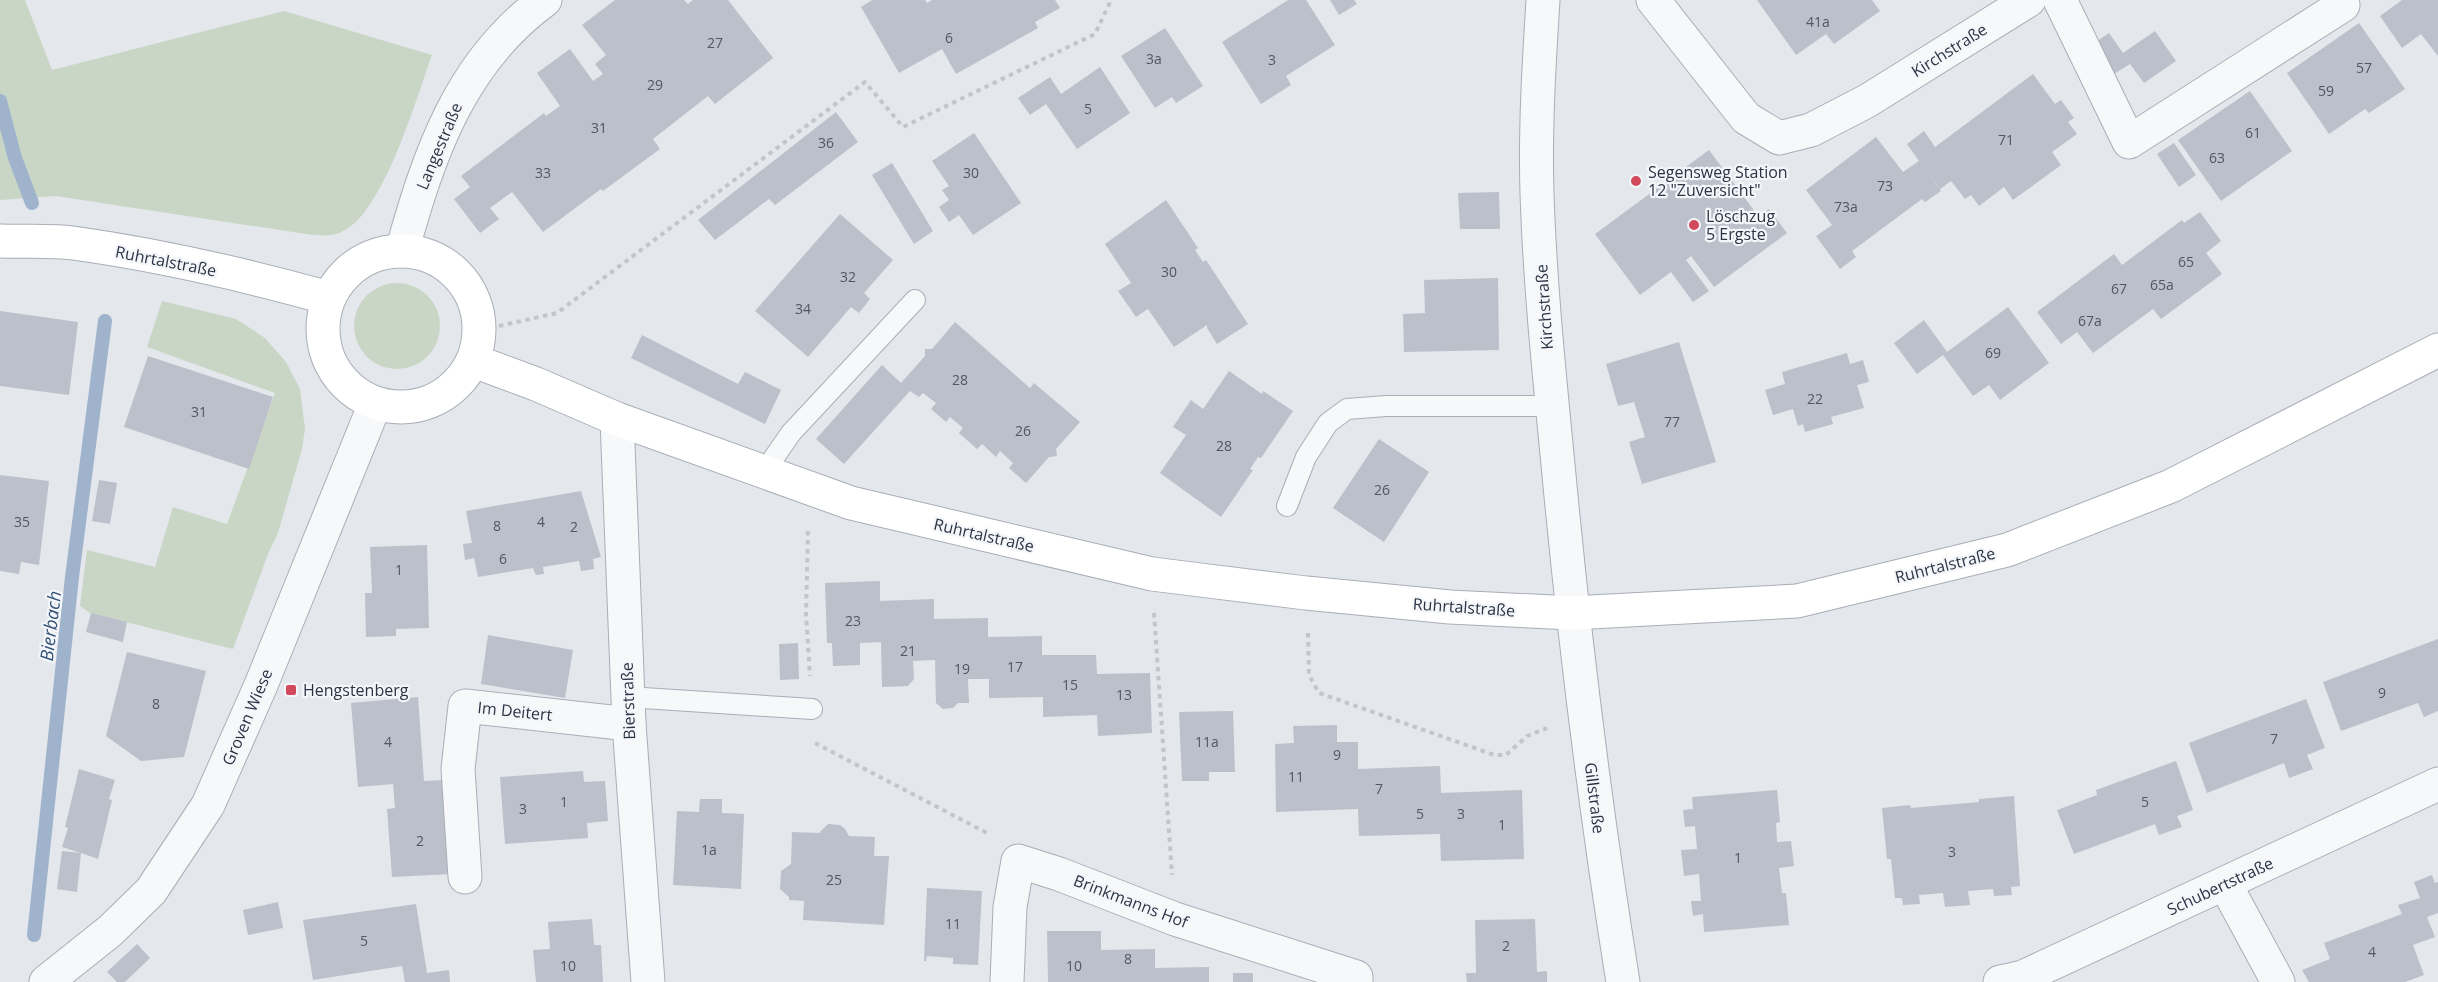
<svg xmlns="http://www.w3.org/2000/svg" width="2438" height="982" font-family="'Open Sans',sans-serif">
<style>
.green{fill:#c9d6c5}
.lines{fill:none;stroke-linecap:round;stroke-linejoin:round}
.stream{stroke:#9fb4cc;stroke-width:14}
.building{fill:#bbc0ca}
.service-casing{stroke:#a9aeb7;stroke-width:22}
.minor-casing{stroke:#a9aeb7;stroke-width:35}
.secondary-casing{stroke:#a9aeb7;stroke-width:35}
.path{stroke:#c2c5cb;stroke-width:4;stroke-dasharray:4.5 4.5;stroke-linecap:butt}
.service{stroke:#f7f8fa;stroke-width:20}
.minor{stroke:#f7f8fa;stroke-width:33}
.secondary{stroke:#fff;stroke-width:33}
.poi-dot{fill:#d1495b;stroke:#f4f6f9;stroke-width:2}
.labels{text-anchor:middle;stroke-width:4.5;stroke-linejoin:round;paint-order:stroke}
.number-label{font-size:14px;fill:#4f5766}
.street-label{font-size:16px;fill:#2b3445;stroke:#f4f6f9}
.poi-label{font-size:16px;fill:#2b3445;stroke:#f4f6f9;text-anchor:start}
.water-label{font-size:18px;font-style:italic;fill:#34527a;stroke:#f4f6f9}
</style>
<rect width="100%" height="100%" fill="#e4e7ec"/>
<g class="green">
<path d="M0 0H25L52 70 284 11 432 55C417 96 382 219 339 233 329 237 317 235 306 234L56 196 0 200Z"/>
<circle cx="397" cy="326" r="43"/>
<polygon points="162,301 236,319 265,338 286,362 300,389 305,429 302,449 278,533 268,554 233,649 90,613 80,606 87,550 155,567 173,507 227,524 275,393 147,347"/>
</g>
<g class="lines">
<g class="stream">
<polyline points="0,101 15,158 32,203"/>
<polyline points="34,935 72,577 105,321"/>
</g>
</g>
<g class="building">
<polygon points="615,0 684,0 688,4 693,0 728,0 773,58 715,104 708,96 653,139 660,149 603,191 601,189 543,232 512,192 490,208 499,219 480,233 454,199 470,187 461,176 544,113 546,116 560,106 537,73 570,49 593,81 603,74 595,64 606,55 582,25"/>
<polygon points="872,0 925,0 927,3 932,0 1055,0 1060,8 1035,22 1038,28 956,74 942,49 899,73 861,7"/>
<polygon points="1288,0 1306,0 1335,45 1286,76 1291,85 1261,104 1222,42"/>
<polygon points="1330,0 1354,0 1357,4 1339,15"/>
<polygon points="1757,0 1872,0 1880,11 1834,44 1826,34 1796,55"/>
<polygon points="2402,0 2438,0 2438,56 2421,34 2402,48 2380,16"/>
<polygon points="2359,23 2405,89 2369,113 2365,109 2329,134 2287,73"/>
<polygon points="1165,28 1203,86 1176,103 1172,97 1155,108 1121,56"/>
<polygon points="2155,31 2176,61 2144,83 2130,64 2114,74 2093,44 2109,33 2123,53"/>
<polygon points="1100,67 1130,113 1077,149 1046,104 1030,115 1018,98 1050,77 1061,94"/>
<polygon points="2033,74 2055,104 2061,100 2074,118 2068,122 2077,134 2052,152 2061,165 2013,200 2004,187 1979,206 1971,195 1965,199 1951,181 1940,189 1927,171 1941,191 1925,202 1922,199 1852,251 1856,257 1840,269 1816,236 1832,225 1806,190 1876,137 1903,172 1919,161 1907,144 1924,131 1935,147"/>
<polygon points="2250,91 2292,151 2221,201 2178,140"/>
<polygon points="836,112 858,142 775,205 769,199 715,240 698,220"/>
<polygon points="974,133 1021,203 973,235 959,215 949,222 939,207 949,200 942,190 949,186 932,161"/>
<polygon points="2174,143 2196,175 2179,187 2157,154"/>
<polygon points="1709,150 1759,217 1769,209 1787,233 1714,287 1691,256 1686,260 1709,291 1693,302 1671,272 1640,295 1595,234"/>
<polygon points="892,163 933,231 914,244 872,175"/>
<polygon points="1499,192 1500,229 1460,229 1458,193"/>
<polygon points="1166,200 1198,248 1195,250 1203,262 1206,260 1248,324 1217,344 1207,328 1207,325 1174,347 1148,309 1136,317 1118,291 1131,283 1105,244"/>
<polygon points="2200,212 2221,241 2206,253 2222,274 2161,319 2153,309 2093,353 2077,332 2061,344 2037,312 2114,254 2122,265 2182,220 2184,223"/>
<polygon points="840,214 893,260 864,293 870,299 859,313 851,307 808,357 755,311"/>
<polygon points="1498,278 1499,350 1404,352 1403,314 1425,313 1424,280"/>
<polygon points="2008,307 2049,363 2000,400 1989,385 1973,396 1943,355 1917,374 1894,343 1924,320 1947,352"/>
<polygon points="0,311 78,322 69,395 0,386"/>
<polygon points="955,322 1030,388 1034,383 1080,422 1056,449 1057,456 1049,457 1026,483 1009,468 1013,463 1000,451 996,457 982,444 977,449 959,433 963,428 950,417 946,422 931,409 936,403 923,393 919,397 910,391 844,464 816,439 882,365 901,383 925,356 925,349 932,349"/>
<polygon points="642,335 738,384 745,372 781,390 765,424 631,358"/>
<polygon points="1679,342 1716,462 1642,484 1629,442 1645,437 1634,402 1618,406 1606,364"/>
<polygon points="1847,353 1850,364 1863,360 1869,382 1857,385 1864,408 1831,417 1833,424 1805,432 1803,424 1798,426 1793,409 1773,415 1765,390 1785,384 1782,372"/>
<polygon points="148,356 273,397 249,469 124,427"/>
<polygon points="1229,371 1262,394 1263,391 1293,411 1261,458 1258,457 1250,469 1253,470 1221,517 1160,473 1186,435 1173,427 1191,400 1203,409"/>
<polygon points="1379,439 1429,472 1384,542 1333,508"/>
<polygon points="0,475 49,481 39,565 21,562 19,574 0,571"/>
<polygon points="99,480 117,483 110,524 92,521"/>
<polygon points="581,491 601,557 593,559 594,569 581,571 579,561 543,567 544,574 536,575 533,568 478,577 474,558 465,560 463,544 472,543 466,511"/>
<polygon points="427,545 429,628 396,629 396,636 366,637 365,593 372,593 370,547"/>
<polygon points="880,581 880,601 934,599 934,619 988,618 988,637 1042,636 1042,655 1096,655 1097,674 1150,673 1152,733 1098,736 1097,715 1043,717 1043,697 989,698 989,679 968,679 969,703 958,703 953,708 943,709 936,703 935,660 913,661 914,679 908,686 882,687 881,642 860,643 860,665 833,666 832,643 827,643 825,583"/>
<polygon points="91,613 127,622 123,642 86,632"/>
<polygon points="488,635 573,650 565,698 481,684"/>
<polygon points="2438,639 2438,711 2424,717 2418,703 2341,731 2323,682"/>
<polygon points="798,643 799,679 780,680 779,644"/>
<polygon points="127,652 206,671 184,757 141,761 106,736"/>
<polygon points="418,697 424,781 445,780 452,874 392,877 387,809 395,808 393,784 358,787 351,703"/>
<polygon points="2306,699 2325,748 2307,755 2313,769 2289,778 2284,763 2207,793 2189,743"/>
<polygon points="1233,711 1235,772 1209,772 1209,781 1182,781 1179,712"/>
<polygon points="1337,725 1337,742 1358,742 1358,769 1440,766 1441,793 1522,790 1524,859 1441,861 1440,834 1359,836 1358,809 1276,812 1275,744 1294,743 1293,726"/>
<polygon points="2176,761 2193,810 2177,816 2182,827 2159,835 2155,824 2074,854 2057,810 2097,795 2096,790"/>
<polygon points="79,769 115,780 109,799 112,800 98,859 81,853 77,892 57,889 62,851 81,853 62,847 68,828 65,827"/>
<polygon points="583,771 584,782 605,781 608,821 587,823 588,838 505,844 500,777"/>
<polygon points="1777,790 1780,822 1776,823 1777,842 1791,841 1794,866 1779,868 1782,893 1786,893 1789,925 1704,932 1703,914 1693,916 1691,901 1701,901 1699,874 1684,876 1681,850 1697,849 1695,826 1685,827 1683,810 1693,809 1692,797"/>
<polygon points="2014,796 2020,886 2011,887 2012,895 1994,896 1993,889 1968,891 1970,905 1945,907 1943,893 1919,895 1920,904 1903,905 1902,898 1895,898 1891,859 1887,859 1882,808 1910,805 1911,808 1979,802 1979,799"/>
<polygon points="700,799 722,799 722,813 744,814 741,889 673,885 677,811 699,812"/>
<polygon points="828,824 840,825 845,829 849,836 875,837 874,856 889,856 884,925 803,920 804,901 789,900 789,897 780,889 781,871 791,864 792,832 819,833"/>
<polygon points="2432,875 2435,883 2438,882 2438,913 2427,917 2435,937 2413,945 2424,975 2405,982 2309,982 2302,970 2330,959 2324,943 2402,914 2398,905 2420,898 2414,882"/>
<polygon points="927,888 982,891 978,965 953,964 953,958 927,956 926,961 924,961"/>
<polygon points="278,902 283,928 248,935 243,910"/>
<polygon points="416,904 427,973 449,970 450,982 405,982 402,966 313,980 303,920"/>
<polygon points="592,919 594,945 601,945 603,982 536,982 533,950 550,949 548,922"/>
<polygon points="1535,919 1537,972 1547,971 1547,982 1467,982 1466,973 1476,973 1475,920"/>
<polygon points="1047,931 1101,931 1101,950 1155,949 1155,968 1209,967 1209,982 1048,982"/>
<polygon points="137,944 150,958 125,982 117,982 107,972"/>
<rect x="1233" y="973" width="20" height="9"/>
</g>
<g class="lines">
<defs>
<g id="service">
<polyline points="764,472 791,433 915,300"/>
<polyline points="1287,506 1306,457 1328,423 1347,409 1386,406 1552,406"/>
<polyline points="628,697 812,709"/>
</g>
<g id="minor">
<path d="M1543 0C1539 64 1535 129 1537 193 1540 288 1550 381 1559 475 1575 645 1596 814 1623 982"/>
<polyline points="1653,0 1746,118 1779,138 1811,130 1867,101 2029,0"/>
<polyline points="2060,0 2129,142 2343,5"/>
<path d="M402 251C429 154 460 62 545 0"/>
<polyline points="617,419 629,724 648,982"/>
<polyline points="465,877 458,769 465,706 629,724"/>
<polyline points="2225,884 2278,982"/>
<polyline points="46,982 110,931 151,891 208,805 261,685 375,404"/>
<polyline points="1007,982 1010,907 1018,861 1059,874 1175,919 1356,977 1356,982"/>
<polyline points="2000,982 2023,977 2438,784"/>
</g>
<g id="secondary">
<path d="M0 241C24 242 50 240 73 243 160 255 246 275 329 298"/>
<circle cx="401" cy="329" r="78"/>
<polyline points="474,361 536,384 617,419 851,503 1152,574 1306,593 1450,607 1572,613 1797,601 2007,550 2171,486 2438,350"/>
</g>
</defs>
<use href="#service" class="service-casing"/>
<use href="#minor" class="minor-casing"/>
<use href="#secondary" class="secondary-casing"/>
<g class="path">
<polyline points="499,326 557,313 865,82 903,127 1095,34 1111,0"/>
<polyline points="808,531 806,613 810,676"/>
<polyline points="1154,613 1172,875"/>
<polyline points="1308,633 1309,675 1319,693 1494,755 1506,755 1527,736 1547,728"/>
<polyline points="815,743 989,834"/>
</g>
<use href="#service" class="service"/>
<use href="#minor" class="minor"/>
<use href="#secondary" class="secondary"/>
</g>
<g class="poi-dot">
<circle cx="1636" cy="181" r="6"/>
<circle cx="1694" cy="225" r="6"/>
<rect x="285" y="684" width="12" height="12" rx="3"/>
</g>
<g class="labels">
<g class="number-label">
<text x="1818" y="27">41a</text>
<text x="949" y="43">6</text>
<text x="715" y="48">27</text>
<text x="1154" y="64">3a</text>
<text x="1272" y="65">3</text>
<text x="2364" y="73">57</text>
<text x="655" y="90">29</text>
<text x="2326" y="96">59</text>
<text x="1088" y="114">5</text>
<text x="599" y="133">31</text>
<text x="2253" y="138">61</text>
<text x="2006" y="145">71</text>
<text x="826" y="148">36</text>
<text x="2217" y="163">63</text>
<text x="543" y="178">33</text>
<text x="971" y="178">30</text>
<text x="1885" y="191">73</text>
<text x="1846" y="212">73a</text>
<text x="2186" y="267">65</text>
<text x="1169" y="277">30</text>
<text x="848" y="282">32</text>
<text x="2162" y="290">65a</text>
<text x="2119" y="294">67</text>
<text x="803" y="314">34</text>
<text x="2090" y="326">67a</text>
<text x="1993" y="358">69</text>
<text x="960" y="385">28</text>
<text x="1815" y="404">22</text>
<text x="199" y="417">31</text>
<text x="1672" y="427">77</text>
<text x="1023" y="436">26</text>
<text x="1224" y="451">28</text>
<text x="1382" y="495">26</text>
<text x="22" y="527">35</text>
<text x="541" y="527">4</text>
<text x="497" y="531">8</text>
<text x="574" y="532">2</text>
<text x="503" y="564">6</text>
<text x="399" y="575">1</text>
<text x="853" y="626">23</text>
<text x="908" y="656">21</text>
<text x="1015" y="672">17</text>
<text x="962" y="674">19</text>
<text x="1070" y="690">15</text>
<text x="2382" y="698">9</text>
<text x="1124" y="700">13</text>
<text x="156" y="709">8</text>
<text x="2274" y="744">7</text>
<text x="388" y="747">4</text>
<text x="1207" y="747">11a</text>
<text x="1337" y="760">9</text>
<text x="1296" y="782">11</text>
<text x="1379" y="794">7</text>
<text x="564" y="807">1</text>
<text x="2145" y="807">5</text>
<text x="523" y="814">3</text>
<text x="1420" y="819">5</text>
<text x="1461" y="819">3</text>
<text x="1502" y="830">1</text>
<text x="420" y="846">2</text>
<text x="709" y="855">1a</text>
<text x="1952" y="857">3</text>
<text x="1738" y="863">1</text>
<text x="834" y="885">25</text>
<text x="953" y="929">11</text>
<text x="364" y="946">5</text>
<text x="1506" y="951">2</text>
<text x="2372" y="957">4</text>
<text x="1128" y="964">8</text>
<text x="568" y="971">10</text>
<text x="1074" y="971">10</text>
</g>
<g class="street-label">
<text transform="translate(1949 50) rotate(-32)" y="6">Kirchstraße</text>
<text transform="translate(439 146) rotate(-67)" y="6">Langestraße</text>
<text transform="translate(166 261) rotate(11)" y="6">Ruhrtalstraße</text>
<text transform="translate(1544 307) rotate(-94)" y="6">Kirchstraße</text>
<text transform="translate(984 535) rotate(13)" y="6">Ruhrtalstraße</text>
<text transform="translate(1945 565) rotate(-14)" y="6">Ruhrtalstraße</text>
<text transform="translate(1464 607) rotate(4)" y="6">Ruhrtalstraße</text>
<text transform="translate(628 701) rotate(-92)" y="6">Bierstraße</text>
<text transform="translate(515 711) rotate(6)" y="6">Im Deitert</text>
<text transform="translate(247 717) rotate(-67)" y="6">Groven Wiese</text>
<text transform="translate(1595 798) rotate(83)" y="6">Gillstraße</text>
<text transform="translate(2220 886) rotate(-25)" y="6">Schubertstraße</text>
<text transform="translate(1131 901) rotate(21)" y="6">Brinkmanns Hof</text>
</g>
<g class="poi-label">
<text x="1648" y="178">Segensweg Station<tspan x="1648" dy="18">12 "Zuversicht"</tspan></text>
<text x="1706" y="222">Löschzug<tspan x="1706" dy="18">5 Ergste</tspan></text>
<text x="303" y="696">Hengstenberg</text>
</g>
<g class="water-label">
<text transform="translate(51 626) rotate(-83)" y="6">Bierbach</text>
</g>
</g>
</svg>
